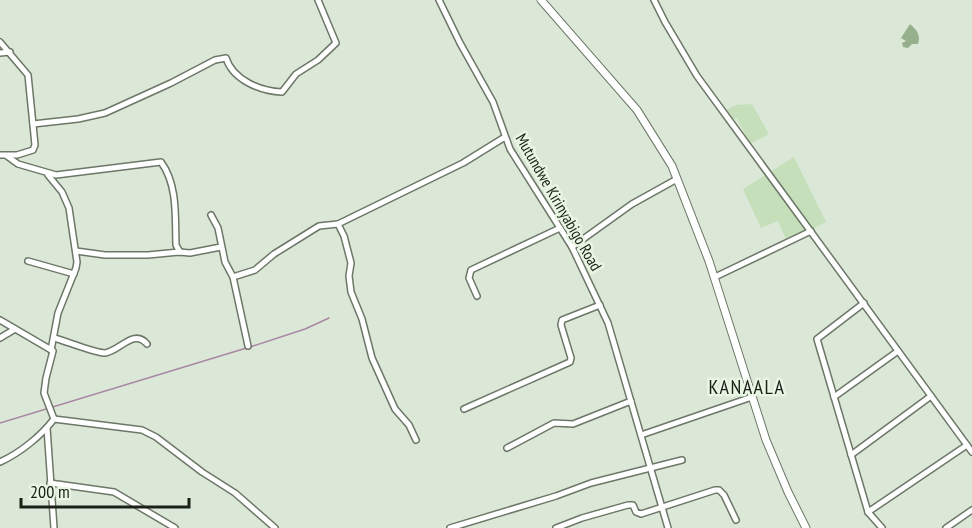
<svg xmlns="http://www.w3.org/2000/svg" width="972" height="528" font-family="'PT Sans Narrow',sans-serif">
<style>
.green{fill:#c5dfbb}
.forest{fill:#96af8c}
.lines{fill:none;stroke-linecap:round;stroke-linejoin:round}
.stream{stroke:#a887a3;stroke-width:1.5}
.minor-casing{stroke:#6c7768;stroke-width:8}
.tertiary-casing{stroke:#6c7768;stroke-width:9}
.minor{stroke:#fff;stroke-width:5}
.tertiary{stroke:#fff;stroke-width:7}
.labels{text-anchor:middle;stroke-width:5;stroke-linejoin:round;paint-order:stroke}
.street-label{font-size:16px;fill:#1b2019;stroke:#e9f6e4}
.quarter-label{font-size:20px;letter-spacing:1.5px;fill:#1b2019;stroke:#e9f6e4}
</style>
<rect width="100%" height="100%" fill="#dce8d7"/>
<g class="green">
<polygon points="752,104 769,134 750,144 737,118 726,123 722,112 736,105"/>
<polygon points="794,157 826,222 787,242 778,221 761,228 743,189"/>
</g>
<path class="forest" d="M910 24C917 30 921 35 918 44H912L908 48 903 47 902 43 906 41 901 38Z"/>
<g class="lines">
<polyline class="stream" points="0,423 253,346 305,329 329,318"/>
<defs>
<g id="minor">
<polyline points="439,0 460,43 493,102 510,149 572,247 608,323 668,528"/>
<polyline points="654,0 665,22 697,76 972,452"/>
<polyline points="0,42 28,75 35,145 33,150 17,155 0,155"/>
<polyline points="0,53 10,52"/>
<path d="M33 124 78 119 105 113 171 83 215 60 226 58C233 80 260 91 282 92L296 74 318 60 336 43 318 0"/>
<path d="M7 156 18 164 56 175 161 162C178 185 175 218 176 245L180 252"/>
<polyline points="48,175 62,192 69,208 77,262 76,268 58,313 51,350"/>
<polyline points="211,215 218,228 225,262 233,277 248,346"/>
<polyline points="572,247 632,204 677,179"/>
<polyline points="76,251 105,255 148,255 179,252 190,253 221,247"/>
<polyline points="28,261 74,274"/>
<polyline points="233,277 255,270 274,254 319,226 338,224"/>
<polyline points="715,277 811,231"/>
<polyline points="477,296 469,278 471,270 560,228"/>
<polyline points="864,303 817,339 868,512"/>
<polyline points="0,320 53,351 46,378 44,393 54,419"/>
<polyline points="0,338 15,329"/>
<path d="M54 338C66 341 95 353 105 353 120 351 134 328 147 344"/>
<polyline points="834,397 898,351"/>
<polyline points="464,409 570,362 571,358 561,325 562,320 600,305"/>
<polyline points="54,419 142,430 156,437 202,472 235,493 275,528"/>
<polyline points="47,428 54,528"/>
<polyline points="641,435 752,397"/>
<polyline points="416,440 409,425 395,409 372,358 362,319 351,292 349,276 351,263 344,236 338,224 463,163 505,137"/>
<polyline points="507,448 554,423 573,424 631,401"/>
<polyline points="851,455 931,396"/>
<path d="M0 462C20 453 41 436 54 419"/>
<polyline points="50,483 114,492 175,528"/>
<polyline points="450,528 556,496 591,483 682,460"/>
<polyline points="556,528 582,518 628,505 633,505 636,512 641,514 715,490 719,490 724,495 736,520"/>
<polyline points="882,528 868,512 967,445"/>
<polyline points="946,528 972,510"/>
</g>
<polyline id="tertiary" points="541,0 637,110 672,166 709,261 766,440 788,492 806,528"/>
</defs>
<use href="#minor" class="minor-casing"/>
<use href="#tertiary" class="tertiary-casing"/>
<use href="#minor" class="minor"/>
<use href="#tertiary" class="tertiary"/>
</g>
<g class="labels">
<g class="street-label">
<text transform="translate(559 202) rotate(60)" y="6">Mutundwe Kirinyabigo Road</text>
</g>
<g class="quarter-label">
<text x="747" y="394">KANAALA</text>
</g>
</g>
<path d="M21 498v9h168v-9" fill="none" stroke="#1b2019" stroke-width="3"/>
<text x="30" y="498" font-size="18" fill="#1b2019" stroke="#e9f6e4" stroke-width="4.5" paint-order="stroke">200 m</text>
</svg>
